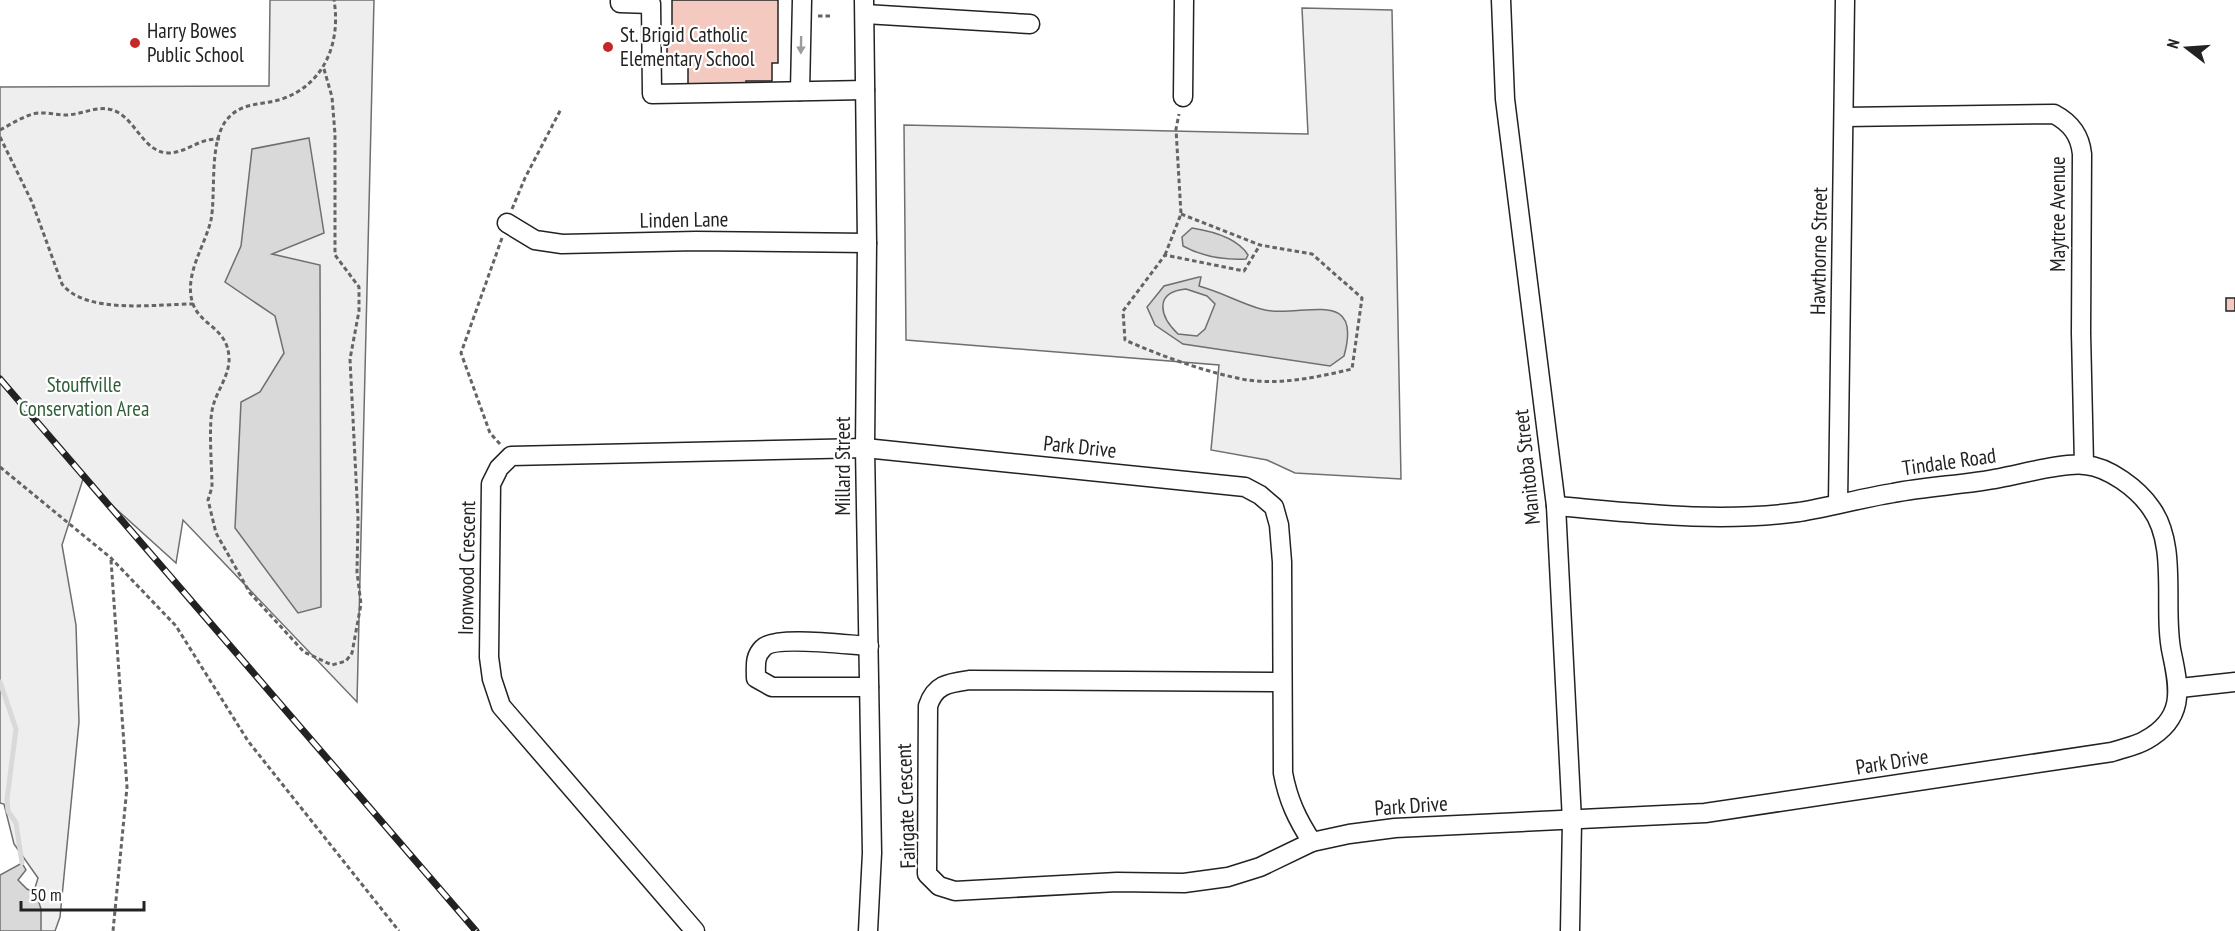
<svg xmlns="http://www.w3.org/2000/svg" width="2235" height="931" font-family="'PT Sans Narrow',sans-serif">
<style>
.green{fill:#eee;stroke:#6f6f6f;stroke-width:1.5}
.water{fill:#d9d9d9;stroke:#6f6f6f;stroke-width:1.5;fill-rule:evenodd}
.lines{fill:none;stroke-linecap:round;stroke-linejoin:round}
.stream{stroke:#d9d9d9;stroke-width:5}
.building{fill:#f3c9c0;stroke:#222;stroke-width:1.5}
.minor-casing{stroke:#222;stroke-width:21}
.path{stroke:#646464;stroke-width:3;stroke-dasharray:4.5 3;stroke-linecap:butt}
.minor{stroke:#fff;stroke-width:18}
.rail-casing{stroke:#222;stroke-width:7}
.rail{stroke:#fff;stroke-width:4.5;stroke-dasharray:14;stroke-linecap:butt}
.oneway{fill:#9c9c9c}
.poi-dot{fill:#c62828;stroke:#fff;stroke-width:2}
.labels{text-anchor:middle;stroke-width:4.5;stroke-linejoin:round;paint-order:stroke}
.poi-label{font-size:21px;fill:#222;stroke:#fff;text-anchor:start}
.street-label{font-size:21px;fill:#222;stroke:#fff}
.park-label{font-size:21px;fill:#2f5e38;stroke:#fff}
</style>
<rect width="100%" height="100%" fill="#fff"/>
<g class="green">
<polygon points="270,0 374,0 357,702 183,520 176,563 83,479 62,545 76,625 79,722 60,917 55,931 22,931 38,878 14,844 4,804 0,803 0,87 269,86"/>
<polygon points="1302,8 1392,10 1401,479 1295,473 1267,460 1211,450 1219,365 906,340 904,125 1308,134"/>
</g>
<g class="water">
<polygon points="309,138 324,233 272,254 320,265 321,607 298,613 235,528 241,402 260,392 284,353 275,316 225,282 241,246 252,149"/>
<path d="M1192 228C1211 231 1237 237 1248 255L1246 259C1224 260 1203 257 1183 246L1182 237Z"/>
<path d="M1199 277H1201L1199 286C1221 292 1240 303 1261 309 1299 320 1364 284 1344 356L1330 366 1183 344 1155 325 1147 307 1164 286ZM1186 289 1207 296 1215 304 1205 329 1197 336 1178 334C1159 316 1154 292 1186 289Z"/>
<polygon points="22,863 26,870 18,880 27,889 36,893 41,909 41,931 0,931 0,875"/>
</g>
<g class="lines">
<polyline class="stream" points="0,682 16,729 7,799 8,811 16,823 22,863"/>
</g>
<g class="building">
<polygon points="672,0 778,0 778,63 772,63 772,81 746,81 746,87 688,88 688,64 667,64 667,43 672,43"/>
<rect x="2226" y="298" width="9" height="13"/>
</g>
<g class="lines">
<defs>
<g id="minor">
<polyline points="620,0 620,3 651,4 652,94 865,90"/>
<polyline points="864,0 867,243 865,448 872,853 868,931"/>
<polyline points="1501,0 1505,99 1556,506 1572,821 1570,931"/>
<polyline points="865,14 1030,24"/>
<polyline points="800,91 802,0"/>
<polyline points="1183,97 1184,0"/>
<path d="M1844 117 2054 114C2071 123 2080 135 2082 154L2081 333 2084 464"/>
<polyline points="507,223 535,240 562,244 696,241 867,243"/>
<polyline points="1838,503 1845,0"/>
<path d="M869 646C848 645 775 635 763 648 754 657 756 666 756 678L772 687H869"/>
<path d="M1282 682 970 680C949 683 935 684 928 706L927 874 939 886 955 891 1117 882 1184 883 1228 877 1260 867 1312 842"/>
<polyline points="2180,688 2235,682"/>
<path d="M695 931 501 706 492 679 489 657 491 484 499 468 511 456 865 448 1245 487 1260 495 1274 507 1279 525 1282 562 1283 773C1288 800 1297 819 1312 842L1349 834 1395 828 1705 813 2112 752C2123 748 2136 746 2146 740 2184 719 2180 691 2172 654 2162 610 2179 546 2151 508 2138 489 2109 467 2085 465 2065 462 2022 474 2000 478 1965 485 1928 486 1893 493 1862 498 1830 507 1799 512 1718 523 1637 513 1556 506"/>
</g>
</defs>
<use href="#minor" class="minor-casing"/>
<g class="path">
<polyline points="818,16 833,16"/>
<path d="M324 69 332 97 335 134V255L359 287V311L350 359 358 518 357 572 361 604 352 653 346 661 332 665 304 652 250 593 216 533 208 500 212 487C212 466 208 425 213 406 217 391 230 374 229 358 228 328 201 326 193 304 183 276 205 246 211 220 216 193 209 146 225 122 240 101 261 106 282 99 325 84 341 42 334 0"/>
<path d="M0 130C11 124 22 117 33 114 45 111 54 115 65 115 84 115 101 102 119 113 137 124 145 152 168 153 187 153 198 138 220 139"/>
<path d="M0 137 32 202 62 284C86 315 157 304 193 304"/>
<polyline points="512,209 525,178 561,109"/>
<path d="M1181 214 1260 245 1312 254 1362 298 1352 369C1318 377 1282 385 1247 380 1208 373 1161 356 1125 340L1123 311 1165 255 1244 271 1260 245"/>
<polyline points="1165,255 1181,214 1176,129 1179,114"/>
<polyline points="500,444 490,433 461,353 502,238"/>
<polyline points="0,467 111,558 176,626 248,741 399,931"/>
<polyline points="111,560 127,787 113,931"/>
</g>
<use href="#minor" class="minor"/>
<defs>
<polyline id="rail" points="0,379 476,931"/>
</defs>
<use href="#rail" class="rail-casing"/>
<use href="#rail" class="rail"/>
</g>
<defs><path id="oneway-solid" d="M-6-.8H1V-3.2L6.5 0L1 3.2V.8H-6Z" transform="scale(1.5)"/></defs>
<use class="oneway" href="#oneway-solid" transform="translate(801 45) rotate(91)"/>
<g class="poi-dot">
<circle cx="135" cy="43" r="6"/>
<circle cx="608" cy="47" r="6"/>
</g>
<g class="labels">
<g class="poi-label">
<text x="147" y="38">Harry Bowes<tspan x="147" dy="24">Public School</tspan></text>
<text x="620" y="42">St. Brigid Catholic<tspan x="620" dy="24">Elementary School</tspan></text>
</g>
<g class="street-label">
<text transform="translate(2058 214) rotate(-90)" y="7">Maytree Avenue</text>
<text transform="translate(684 220) rotate(-1)" y="7">Linden Lane</text>
<text transform="translate(1819 251) rotate(-89)" y="7">Hawthorne Street</text>
<text transform="translate(1080 447) rotate(6)" y="7">Park Drive</text>
<text transform="translate(1949 462) rotate(-8)" y="7">Tindale Road</text>
<text transform="translate(843 466) rotate(-90)" y="7">Millard Street</text>
<text transform="translate(1527 467) rotate(-96)" y="7">Manitoba Street</text>
<text transform="translate(467 568) rotate(-89)" y="7">Ironwood Crescent</text>
<text transform="translate(1892 762) rotate(-9)" y="7">Park Drive</text>
<text transform="translate(906 806) rotate(-92)" y="7">Fairgate Crescent</text>
<text transform="translate(1411 806) rotate(-4)" y="7">Park Drive</text>
</g>
<g class="park-label">
<text x="84" y="392">Stouffville<tspan x="84" dy="24">Conservation Area</tspan></text>
</g>
</g>
<g transform="translate(2187 48) rotate(287)" stroke="#ffffff" stroke-width="4.5" paint-order="stroke">
<path d="M0-4.5L10 22L0 15L-10 22Z" fill="#222222"/>
<text y="-9" font-size="16" font-weight="bold" text-anchor="middle" fill="#222222">N</text>
</g>
<path d="M21 901v9h123v-9" fill="none" stroke="#222222" stroke-width="3"/>
<text x="30" y="901" font-size="18" fill="#222222" stroke="#ffffff" stroke-width="4.5" paint-order="stroke">50 m</text>
</svg>
